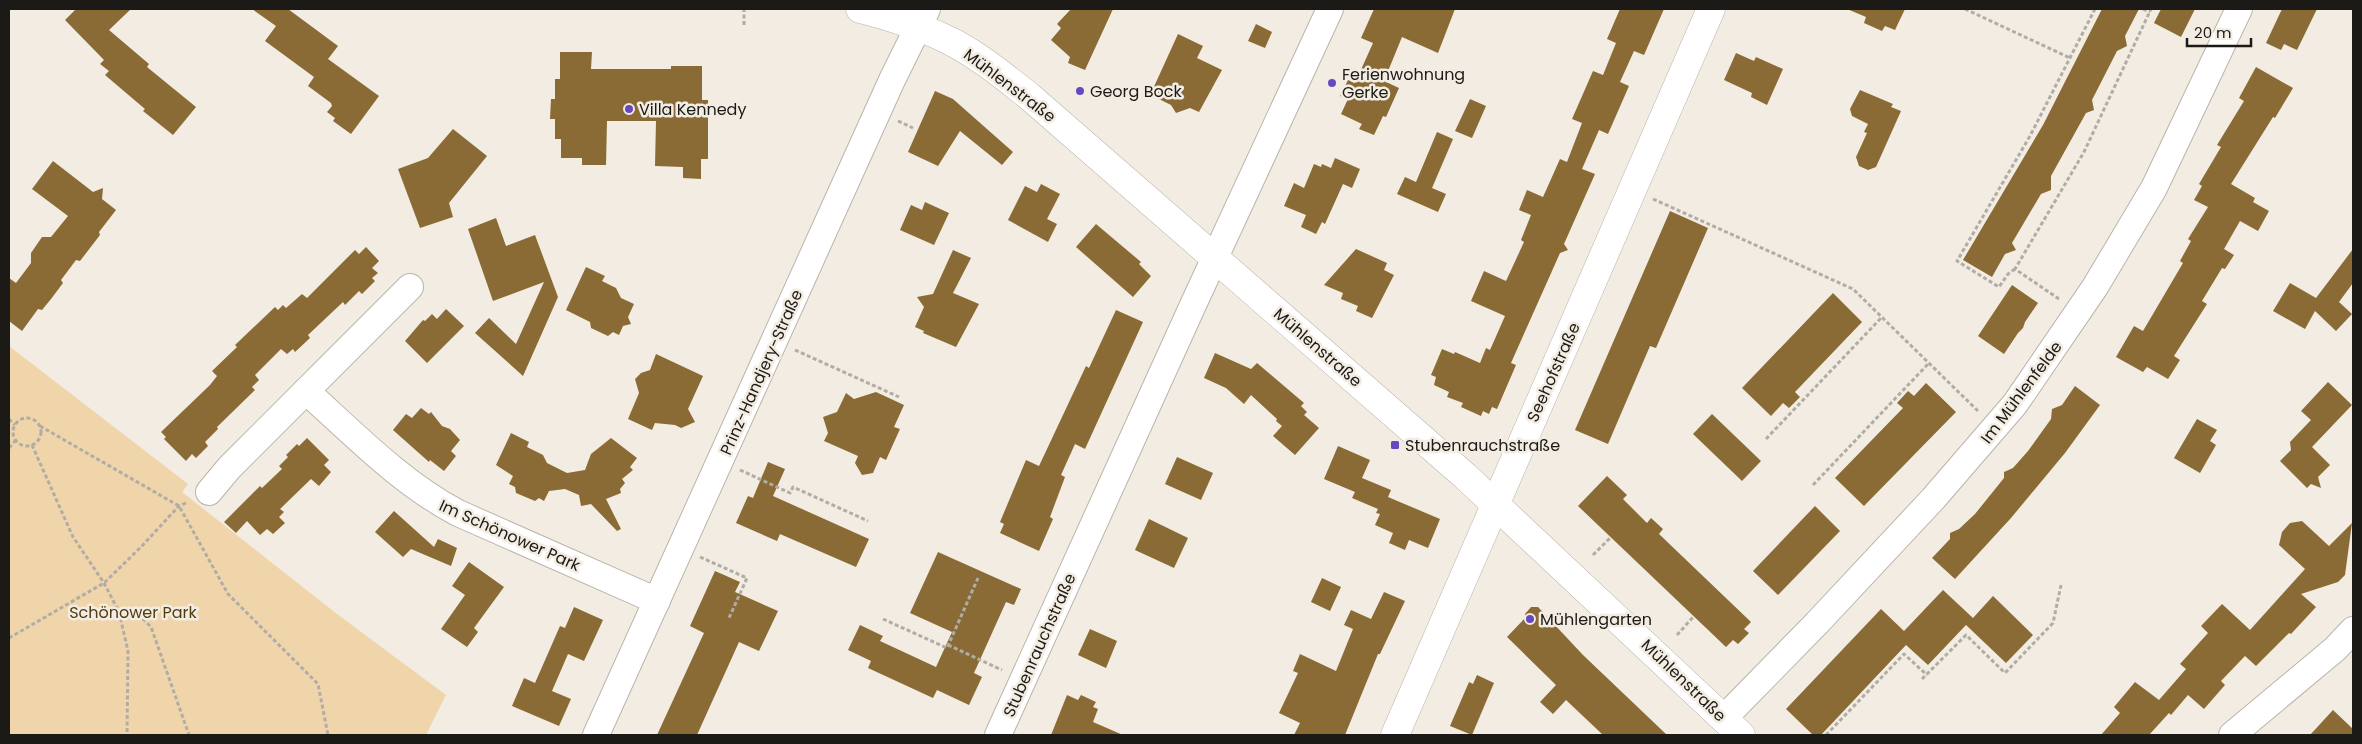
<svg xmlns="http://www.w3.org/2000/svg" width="2362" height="744" font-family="Poppins,sans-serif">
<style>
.green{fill:#f0d5ab}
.building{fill:#8a6b35}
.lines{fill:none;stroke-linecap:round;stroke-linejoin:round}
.street-casing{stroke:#bab4aa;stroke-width:28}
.secondary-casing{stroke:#bab4aa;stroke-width:29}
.path{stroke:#b1ada5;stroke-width:3;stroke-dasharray:4 2.5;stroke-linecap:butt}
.street{stroke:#fff;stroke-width:26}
.secondary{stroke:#fff;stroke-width:28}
.poi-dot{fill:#6649c1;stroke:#f2ece2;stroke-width:2}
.labels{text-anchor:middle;stroke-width:5;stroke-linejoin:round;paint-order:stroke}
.poi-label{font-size:16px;fill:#1c1a16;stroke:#f2ece2;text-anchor:start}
.street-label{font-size:16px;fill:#1c1a16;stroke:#f2ece2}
.park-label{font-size:16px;fill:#523b0f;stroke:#f2ece2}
</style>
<rect width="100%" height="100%" fill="#f2ece2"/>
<polygon class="green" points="9,346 188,484 182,492 337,614 446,695 426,735 9,735"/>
<g class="building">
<polygon points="76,9 131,9 109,30 149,64 147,67 196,107 173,135 143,111 145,109 105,75 109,71 100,64 104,60 65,20"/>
<polygon points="252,9 288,9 338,46 328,59 379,96 351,134 333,121 335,118 327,112 332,106 331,103 308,86 314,77 265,41 276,26"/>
<polygon points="1071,9 1113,9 1085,70 1068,63 1070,57 1051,40 1061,28 1057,24"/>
<polygon points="1374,9 1455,9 1438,53 1402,37 1384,81 1399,88 1386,117 1383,116 1374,135 1359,129 1362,124 1341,114 1348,99 1340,96 1348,80 1355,83 1373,43 1361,38"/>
<polygon points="1620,9 1664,9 1644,55 1634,51 1620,82 1629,86 1608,134 1599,130 1582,169 1595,174 1564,244 1568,250 1560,253 1552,271 1511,363 1516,365 1497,409 1492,407 1489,414 1483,411 1481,416 1461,407 1463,403 1447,397 1449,392 1434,385 1436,377 1431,375 1442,349 1454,354 1455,352 1480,363 1486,348 1490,350 1505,316 1471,301 1484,271 1506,281 1524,242 1521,240 1531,215 1519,210 1527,190 1543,197 1560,159 1567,162 1582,123 1572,119 1593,71 1603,75 1616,43 1607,39"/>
<polygon points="1847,9 1905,9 1895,30 1885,26 1882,31 1864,23 1866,17"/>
<polygon points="2102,9 2139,9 2125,36 2127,46 2117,51 2092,100 2094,110 2086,113 2051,176 2051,190 2041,194 2012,243 2016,250 2005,254 1992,277 1963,260 2043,125"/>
<polygon points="2161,9 2195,9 2181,37 2154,23"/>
<polygon points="2282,9 2317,9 2297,50 2284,44 2281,50 2266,43"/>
<polygon points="1256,24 1272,32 1265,48 1248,41"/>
<polygon points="1178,34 1203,46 1197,58 1222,70 1199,112 1190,108 1176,113 1171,105 1159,99 1161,95 1152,91"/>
<polygon points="560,52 592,52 591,69 671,69 671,66 702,66 702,100 708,100 708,159 701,159 701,179 683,178 683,167 655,166 656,121 607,121 606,165 582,165 582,158 561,158 561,139 555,139 555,119 550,119 551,99 555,99 555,79 560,79"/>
<polygon points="1736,53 1754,61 1756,57 1783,69 1767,105 1751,97 1752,93 1724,80"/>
<polygon points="2256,67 2293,88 2275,118 2273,117 2231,184 2255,198 2253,202 2269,211 2258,231 2240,221 2224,249 2234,255 2225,269 2222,268 2202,301 2207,304 2174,356 2180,360 2168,379 2147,367 2143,372 2116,357 2134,326 2143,331 2183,263 2180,261 2191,241 2188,239 2208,207 2194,200 2202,186 2199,184 2221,147 2217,145 2244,101 2239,98"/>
<polygon points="1860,90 1893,104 1891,107 1901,111 1876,167 1868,170 1859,166 1856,157 1867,133 1864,132 1868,124 1852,116 1850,109"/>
<polygon points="935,91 953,99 1013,152 1002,165 960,131 938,166 908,152"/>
<polygon points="1470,99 1486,106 1472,138 1455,131"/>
<polygon points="453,129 487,156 449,203 453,217 420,228 398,169 428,158"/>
<polygon points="1437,132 1453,139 1432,188 1446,194 1438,212 1397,194 1405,177 1416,182"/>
<polygon points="1335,158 1360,169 1352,188 1343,184 1325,224 1322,222 1316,234 1301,227 1306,215 1284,206 1294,183 1304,188 1314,164 1321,167 1322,164 1331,168"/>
<polygon points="53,161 93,192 103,188 102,199 116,210 99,232 100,235 80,261 76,260 61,280 63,283 51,299 42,310 38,309 22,331 9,321 9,278 16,283 31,263 31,253 42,237 51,237 68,216 32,189"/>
<polygon points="1041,184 1060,194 1047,219 1057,224 1048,242 1008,220 1025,186 1037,192"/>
<polygon points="925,202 949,213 934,245 900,230 911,205 922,210"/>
<polygon points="1670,211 1708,228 1656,348 1650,346 1608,444 1575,430"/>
<polygon points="496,218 506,246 535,235 558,297 523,376 475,333 489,318 516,344 544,282 493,301 468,229"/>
<polygon points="1096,224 1141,262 1139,264 1151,276 1133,297 1076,247"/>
<polygon points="366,247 379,261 372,268 378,273 372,278 375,281 362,294 359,291 345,305 343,302 308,335 310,338 295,352 293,349 287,354 281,349 255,375 259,380 252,387 255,390 217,427 218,429 205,442 208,446 196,458 192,454 186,461 164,439 166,437 161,432 210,385 217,376 212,371 237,347 235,345 275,307 278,310 283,305 286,308 302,294 307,298 355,250 359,254"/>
<polygon points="1356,249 1387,263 1384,270 1394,275 1372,318 1356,311 1358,306 1341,299 1343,293 1324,285"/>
<polygon points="2353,249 2353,283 2339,302 2352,314 2336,331 2315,311 2305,329 2273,311 2290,283 2316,298"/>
<polygon points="953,250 971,258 953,293 979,304 956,347 923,333 924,331 915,327 924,307 917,297 933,294"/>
<polygon points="586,267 605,276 602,281 616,288 621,298 634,304 628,317 631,324 623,326 619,335 613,332 608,336 591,328 590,322 566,310"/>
<polygon points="2012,285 2038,303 2025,322 2023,328 2018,333 2004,354 1978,336"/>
<polygon points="1833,293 1862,322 1795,392 1800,397 1789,408 1783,403 1771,416 1742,388"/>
<polygon points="446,309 464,326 427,363 405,341 423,320 425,321 432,314 437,319"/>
<polygon points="1116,310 1143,322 1085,449 1075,444 1061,475 1065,477 1050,517 1053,519 1039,551 1000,533 1004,524 1000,522 1026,460 1039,466 1086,366 1089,368"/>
<polygon points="1215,353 1251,369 1257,363 1304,403 1301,406 1307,412 1304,415 1319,428 1295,455 1273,436 1282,426 1276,421 1277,419 1251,395 1244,404 1226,388 1204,378"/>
<polygon points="656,354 703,376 688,409 695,422 681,428 675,425 655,423 652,430 628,419 639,393 635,379 641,373 650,370"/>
<polygon points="2328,382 2352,405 2312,447 2330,465 2318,477 2321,488 2311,484 2307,488 2280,461 2291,450 2290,442 2311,420 2301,411"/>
<polygon points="1926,383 1956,412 1864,506 1835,478 1903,408 1897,403 1908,391 1914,396"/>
<polygon points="2075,386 2100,405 2065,453 2011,518 1955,579 1932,558 1950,539 1950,533 1959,529 1975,514 2004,478 2004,472 2013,468 2028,451 2051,419 2052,409 2062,405"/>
<polygon points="876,392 904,405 894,427 900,429 886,460 880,457 873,473 862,475 855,463 858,456 824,441 828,433 823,417 837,412 846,393 854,399"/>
<polygon points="421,408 429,414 431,412 442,426 450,429 460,440 451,451 456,456 444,471 430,460 429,462 393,430 406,414 412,418"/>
<polygon points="1712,414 1761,461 1742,481 1693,434"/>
<polygon points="2197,419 2217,430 2210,441 2216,445 2200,473 2174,458"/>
<polygon points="511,433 529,442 527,447 543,455 547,463 567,473 585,470 591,454 611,438 637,458 630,467 633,470 622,479 625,483 620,489 621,493 606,499 621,529 617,531 591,504 581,506 579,495 565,489 549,491 544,501 539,498 535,501 516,493 515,487 509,484 513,476 496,465"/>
<polygon points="307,438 329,460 324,465 331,472 319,486 311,479 280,509 284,512 279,517 285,523 273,534 267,529 260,535 247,521 236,533 224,522 260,486 262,488 282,469 279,466 288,457 286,455 297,444 299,446"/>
<polygon points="1338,446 1370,460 1362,478 1391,490 1388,497 1440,519 1428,548 1409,540 1405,550 1389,543 1393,533 1375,525 1380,514 1376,513 1378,509 1352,498 1355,492 1324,479"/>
<polygon points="1177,457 1213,473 1201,500 1165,484"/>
<polygon points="768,462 785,469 773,496 869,539 856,567 780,534 777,541 736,523 748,496 753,498"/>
<polygon points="1607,476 1627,495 1623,499 1647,523 1651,518 1663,529 1659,534 1751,622 1744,629 1749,633 1738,644 1733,640 1726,647 1578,506"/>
<polygon points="1815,506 1840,531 1778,595 1753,571"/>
<polygon points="394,511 434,547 438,539 457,548 451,566 411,549 403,557 375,532"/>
<polygon points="1149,519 1188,538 1174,568 1135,550"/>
<polygon points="2302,521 2329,546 2352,523 2345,575 2338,582 2301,594 2316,607 2291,634 2289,633 2256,666 2245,656 2221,681 2225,685 2204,709 2188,695 2171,715 2169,713 2149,735 2101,735 2120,713 2114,707 2135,682 2159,700 2186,669 2180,664 2208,633 2201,626 2222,604 2250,630 2305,569 2279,545 2282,532 2290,523"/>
<polygon points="938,552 1021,589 1014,605 1006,602 974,673 982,677 969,705 937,690 933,698 868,668 871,661 848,650 860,625 883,636 880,641 936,667 952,632 910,613"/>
<polygon points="469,562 504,587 474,628 478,632 467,647 441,629 465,595 452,586"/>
<polygon points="715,571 740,582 735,592 778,611 759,651 739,642 697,735 657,735 704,633 690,626"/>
<polygon points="1322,578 1341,587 1330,611 1311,602"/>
<polygon points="1943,590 1973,618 1993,596 2033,635 2006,663 1966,625 1928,665 1906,645 1821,735 1813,735 1786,709 1881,609 1904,631"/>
<polygon points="1384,592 1405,601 1380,654 1378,654 1345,735 1294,735 1300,723 1279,713 1298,673 1293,671 1300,654 1336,671 1353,629 1344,625 1351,610 1371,619"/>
<polygon points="574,607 603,620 584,661 568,654 552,691 571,699 559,726 512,706 524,678 535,683 560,626 565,628"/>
<polygon points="1531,607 1538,607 1583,655 1667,735 1603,735 1566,700 1553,714 1540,702 1556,685 1507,637 1526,617 1525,614"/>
<polygon points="1090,629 1117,641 1106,668 1078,655"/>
<polygon points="1477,675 1494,683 1472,735 1450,726 1469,682 1473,684"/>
<polygon points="1067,695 1078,700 1081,695 1096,702 1093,707 1098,709 1093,722 1123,735 1051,735"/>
<polygon points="2333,710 2353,729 2353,735 2310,735"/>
</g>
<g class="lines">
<defs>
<g id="street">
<path d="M306 391C354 434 401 483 458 513L657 601"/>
<polyline points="209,492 229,468 410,287"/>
<polyline points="1724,718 1817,623 1933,499 2015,404 2095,287 2154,188 2239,9"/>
<polyline points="596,735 892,80 927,9"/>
<polyline points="998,735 1193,305 1330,9"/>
<polyline points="2232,735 2335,649 2353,630"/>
</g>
<g id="secondary">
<path d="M860 9C892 17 925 28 954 43 982 58 1006 78 1030 97L1465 476 1741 735"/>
<polyline points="1395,735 1711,9"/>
</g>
</defs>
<use href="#street" class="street-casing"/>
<use href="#secondary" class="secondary-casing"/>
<g class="path">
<polyline points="1965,9 2070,58"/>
<polyline points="2143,9 2150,12"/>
<polyline points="744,25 744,9"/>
<polyline points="898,121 913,128"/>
<polyline points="1653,199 1853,289 1978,411"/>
<polyline points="2015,269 2008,274 1999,287 1957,261 2030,136 2095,9"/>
<polyline points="2059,299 2015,269 2084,152 2151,9"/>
<polyline points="795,350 899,397"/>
<circle cx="27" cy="432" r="14"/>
<polyline points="9,419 15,425"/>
<polyline points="40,426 179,506 228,594 318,684 328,735"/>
<polyline points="1766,439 1882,317"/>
<polyline points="32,445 73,537 104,583 119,612 138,614 151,627 189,735"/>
<polyline points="9,448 16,440"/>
<polyline points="740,470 790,493 793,487 868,521"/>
<polyline points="1813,485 1929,363"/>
<polyline points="1593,555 1611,537"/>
<polyline points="700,557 747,578 729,618"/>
<polyline points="119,612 128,651 127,735"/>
<polyline points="883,619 947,648 978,578"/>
<polyline points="1677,635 1694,616"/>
<polyline points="9,638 104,583 140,548 179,506 188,502"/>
<polyline points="948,645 1002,670"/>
<polyline points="1922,679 1966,635 2005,673 2053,623 2061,585"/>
<polyline points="1826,735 1904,654 1927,675"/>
</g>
<use href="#street" class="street"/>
<use href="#secondary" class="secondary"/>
</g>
<g class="poi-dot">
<circle cx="1332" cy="83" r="5"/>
<circle cx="1080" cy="91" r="5"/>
<circle cx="629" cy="109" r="5"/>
<rect x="1390" y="440" width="10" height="10" rx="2.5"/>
<circle cx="1530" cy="619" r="5"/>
</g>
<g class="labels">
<g class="poi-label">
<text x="1342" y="80">Ferienwohnung<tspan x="1342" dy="18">Gerke</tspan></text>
<text x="1090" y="97">Georg Bock</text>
<text x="639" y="115">Villa Kennedy</text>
<text x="1405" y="451">Stubenrauchstraße</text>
<text x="1540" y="625">Mühlengarten</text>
</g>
<g class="street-label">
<text transform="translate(1010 85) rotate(37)" y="6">Mühlenstraße</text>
<text transform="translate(1318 347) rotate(41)" y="6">Mühlenstraße</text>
<text transform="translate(761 372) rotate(-66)" y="6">Prinz-Handjery-Straße</text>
<text transform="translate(1553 372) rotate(-66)" y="6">Seehofstraße</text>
<text transform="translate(2021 392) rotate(-53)" y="6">Im Mühlenfelde</text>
<text transform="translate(510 535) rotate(24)" y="6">Im Schönower Park</text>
<text transform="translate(1039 645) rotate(-66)" y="6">Stubenrauchstraße</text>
<text transform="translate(1684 680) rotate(44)" y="6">Mühlenstraße</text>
</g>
<g class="park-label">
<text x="133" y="618">Schönower Park</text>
</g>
</g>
<rect width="2362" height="744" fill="none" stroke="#1c1a16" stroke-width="20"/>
<path d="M2187 38v8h64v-8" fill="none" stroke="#1c1a16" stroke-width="2.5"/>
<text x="2194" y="38" font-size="15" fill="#1c1a16" stroke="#f2ece2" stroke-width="4" paint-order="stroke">20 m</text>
</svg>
